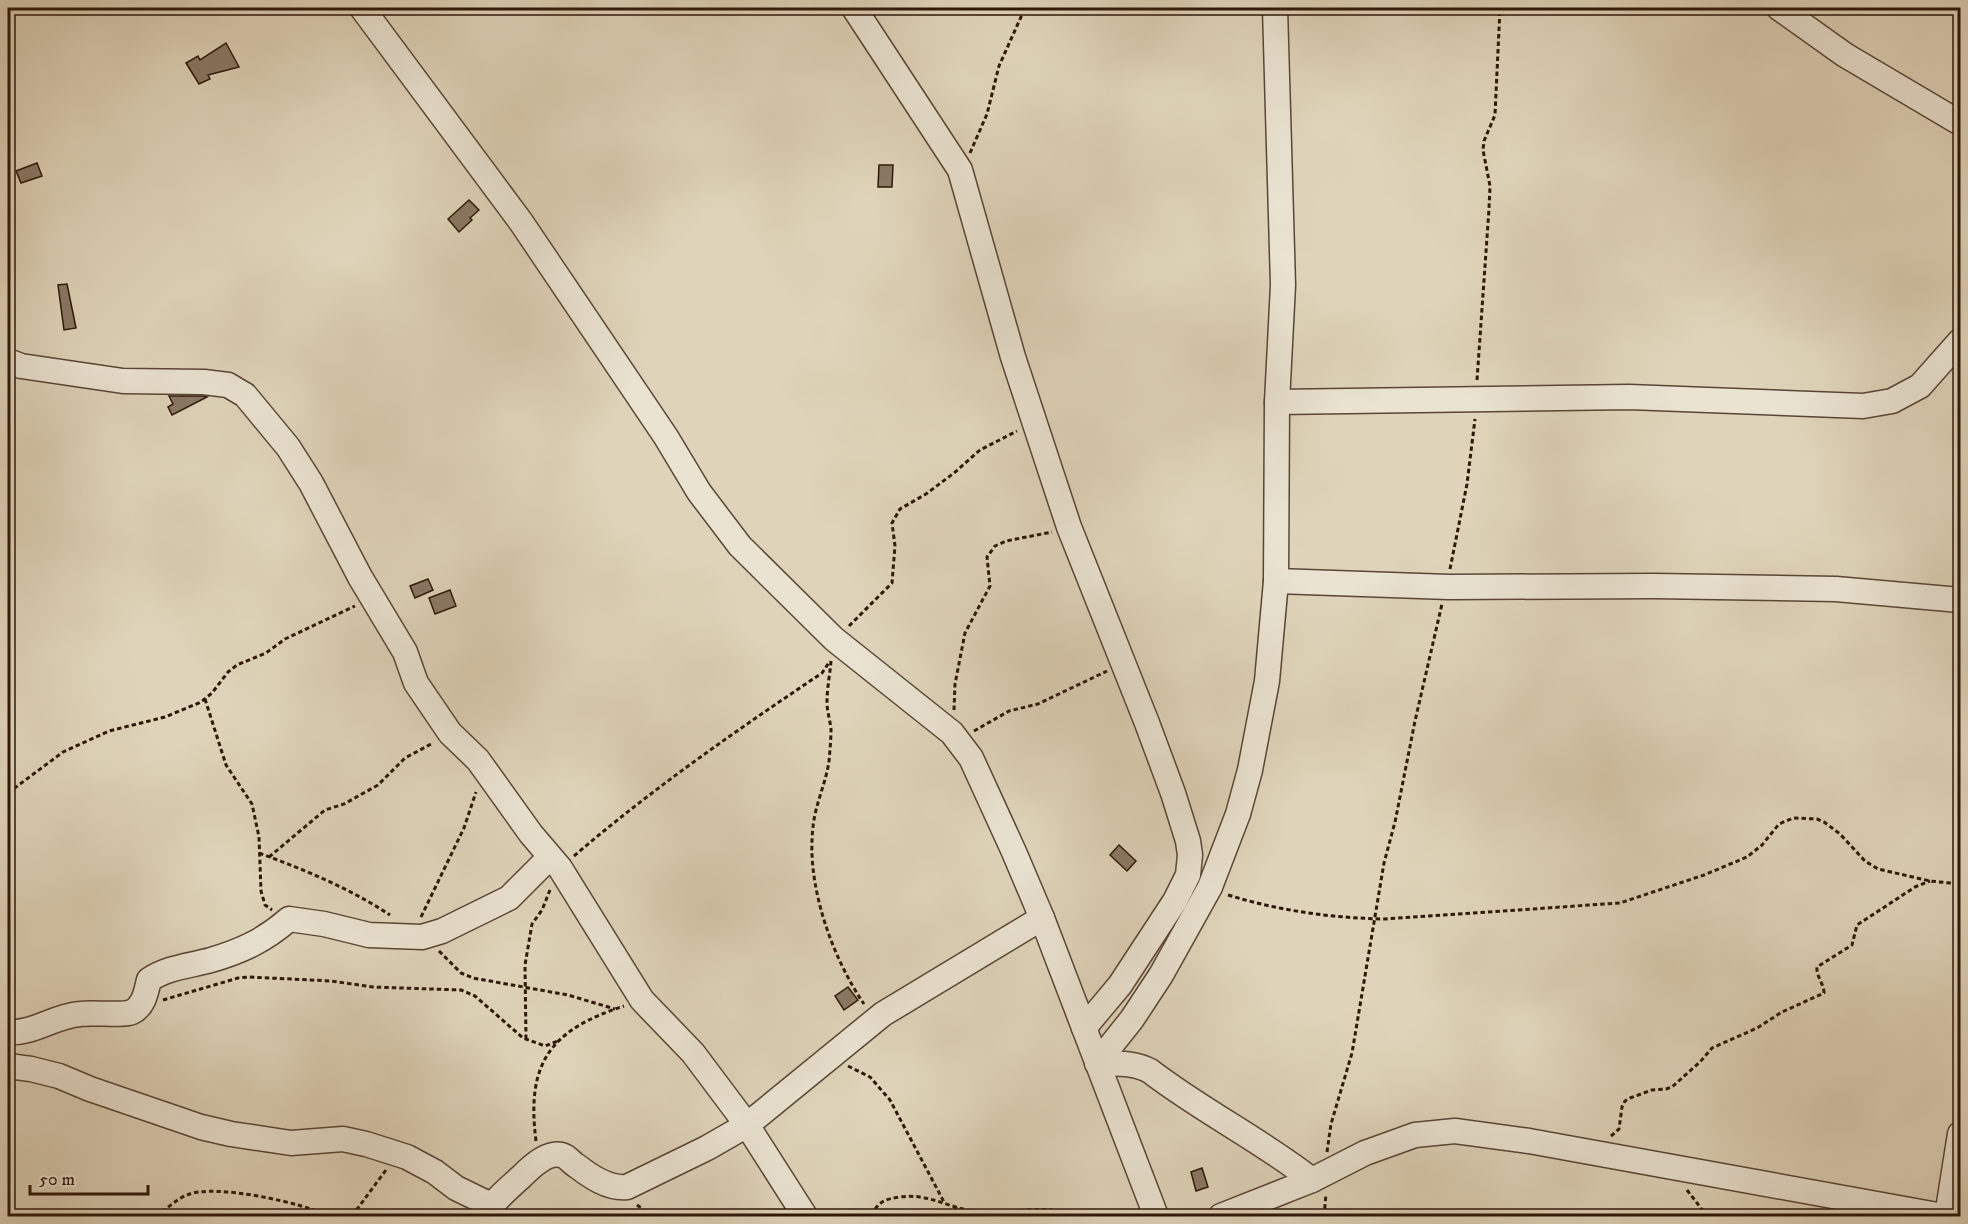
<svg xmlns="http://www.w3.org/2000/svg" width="1968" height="1224" font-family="'IM FELL DW Pica',serif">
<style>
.building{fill:#8a7966;stroke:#2e170a;stroke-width:1.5}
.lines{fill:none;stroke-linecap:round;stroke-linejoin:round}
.minor-casing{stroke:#5a4636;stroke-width:27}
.path{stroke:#2e170a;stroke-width:3;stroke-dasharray:4.5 3;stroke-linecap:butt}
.minor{stroke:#eae3d2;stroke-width:24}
</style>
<rect width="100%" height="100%" fill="#dfd4ba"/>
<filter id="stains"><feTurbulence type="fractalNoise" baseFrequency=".00333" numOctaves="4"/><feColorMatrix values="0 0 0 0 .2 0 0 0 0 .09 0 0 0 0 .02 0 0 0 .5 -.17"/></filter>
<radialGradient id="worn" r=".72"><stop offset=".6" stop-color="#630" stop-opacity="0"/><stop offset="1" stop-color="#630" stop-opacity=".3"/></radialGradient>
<g class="building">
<polygon points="226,43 239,67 208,75 210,79 199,84 186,63 198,56 200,60"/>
<polygon points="37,163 42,176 21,183 16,171"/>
<polygon points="879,165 893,165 892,187 878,187"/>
<polygon points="469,200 479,210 470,218 472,220 459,232 448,219"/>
<polygon points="67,284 76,328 64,330 58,285"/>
<polygon points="169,396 203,396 207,397 172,415 168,407 173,404"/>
<polygon points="428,579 433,590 415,598 410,586"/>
<polygon points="450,590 456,606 435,614 429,598"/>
<polygon points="1119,845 1136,861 1127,871 1110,855"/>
<polygon points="848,987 858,1000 844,1010 835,996"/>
<polygon points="1202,1168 1208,1187 1196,1191 1191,1172"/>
</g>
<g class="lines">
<defs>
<g id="minor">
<polyline points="362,8 521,222 666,437 699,492 740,546 834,639 952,733 971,758 1014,852 1042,918 1156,1216"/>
<polyline points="854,8 960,170 1013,357 1069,527 1147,723 1173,793 1188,841 1190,855 1188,875 1175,901 1120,985 1084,1028"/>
<polyline points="1779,8 1845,55 1960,123"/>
<polyline points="8,361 21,366 123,381 204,382 228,385 245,395 288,447 311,483 360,577 405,652 416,683 450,733 478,760 531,834 560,868 642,1000 693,1053 747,1125 805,1216"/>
<polyline points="1277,402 1629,397 1863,406 1892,401 1920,386 1960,341"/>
<polyline points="1276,581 1449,587 1654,586 1836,589 1960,600"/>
<path d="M8 1032C34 1034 54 1016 80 1014 93 1012 122 1016 132 1012 144 1006 146 992 149 980 168 967 190 966 211 960 242 951 265 940 289 919L324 924 369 935 422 937 442 931 509 898 550 857"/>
<polyline points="1097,1063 1132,1019 1161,975 1210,887 1238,814 1250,770 1267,681 1276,581 1277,402 1283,285 1275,8"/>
<path d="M1097 1063C1115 1064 1134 1062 1150 1071 1202 1111 1261 1140 1312 1180"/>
<polyline points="8,1066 31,1069 59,1076 90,1089 201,1127 231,1134 291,1143 343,1139 366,1144 407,1157 435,1172 456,1188 491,1205"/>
<path d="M484 1216C494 1200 508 1189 522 1176 532 1166 551 1148 566 1157 570 1160 573 1164 577 1166 591 1177 609 1189 627 1187L707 1148 747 1125 883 1014 1042 918"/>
<polyline points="1221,1216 1312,1180 1365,1153 1415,1135 1455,1131 1529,1141 1943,1216"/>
<polyline points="1947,1216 1960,1134"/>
</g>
</defs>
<use href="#minor" class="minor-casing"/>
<g class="path">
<polyline points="970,153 987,114 999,66 1025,8"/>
<polyline points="1477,380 1489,209 1490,186 1483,150 1484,141 1495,115 1500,8"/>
<polyline points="1450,569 1467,484 1475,419"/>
<polyline points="849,626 892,583 895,546 892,523 900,509 926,494 954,473 980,450 1017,431"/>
<path d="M831 661C830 674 827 688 827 702 827 711 830 720 831 729 831 739 830 750 829 761 826 783 815 805 813 827 806 885 832 957 864 1004"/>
<polyline points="205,699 226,765 252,804 259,837 261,891 265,905 272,910"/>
<polyline points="954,710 955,684 965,633 990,586 987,557 995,546 1006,541 1052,532"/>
<polyline points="974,731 1009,711 1038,704 1107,671"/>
<polyline points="8,793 63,752 109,731 165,717 201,702 212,693 228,672 237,665 266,653 285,639 355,606"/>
<path d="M259 853C305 870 349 888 390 915"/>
<path d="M574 856C652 789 737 730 822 673L830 661"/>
<polyline points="269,857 325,810 344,804 378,785 405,758 433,743"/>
<path d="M1228 895C1280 911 1332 918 1385 919L1620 903 1704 875 1747 857 1762 845 1779 824 1793 818 1817 819 1824 822 1840 834 1865 861 1878 869 1930 881 1960 884"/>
<polyline points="421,917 464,828 476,792"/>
<polyline points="439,951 461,973 473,978 568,995 615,1009"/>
<polyline points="163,1000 238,978 249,977 331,981 373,987 461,990 475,996 523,1038 545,1046 558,1041"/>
<polyline points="526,1039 525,965 532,924 542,910 550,890"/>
<polyline points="848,1066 870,1077 890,1100 944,1202"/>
<path d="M1611 1136 1619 1129 1622 1107 1625 1101 1630 1098 1652 1090 1666 1089 1672 1087 1700 1062 1712 1048 1757 1028 1782 1012 1824 993C1824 984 1816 976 1817 967L1852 945 1857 925 1915 887 1930 881"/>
<path d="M536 1141C526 1063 550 1030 624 1006"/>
<polyline points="1327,1152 1331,1124 1352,1053 1384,863 1395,822 1415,721 1442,604"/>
<polyline points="1687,1190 1707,1216"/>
<polyline points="637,1205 652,1216"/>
<polyline points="956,1207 956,1216"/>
<path d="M156 1216C166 1210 176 1199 187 1195 214 1183 303 1203 329 1216"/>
<polyline points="352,1216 386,1170"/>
<path d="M872 1216C877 1202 885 1199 900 1197 927 1193 947 1207 973 1211 1008 1216 1044 1202 1079 1216"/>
<polyline points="1324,1216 1326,1194"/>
<polyline points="1725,1216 1732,1216"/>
</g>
<use href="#minor" class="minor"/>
</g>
<rect width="1968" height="1224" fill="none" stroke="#dfd4ba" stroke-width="30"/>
<rect x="9" y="9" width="1950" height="1206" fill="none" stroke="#2e170a" stroke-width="3"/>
<rect x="15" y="15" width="1938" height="1194" fill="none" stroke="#2e170a" stroke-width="1.5"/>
<path d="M30 1185v9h118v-9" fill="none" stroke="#2e170a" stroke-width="3"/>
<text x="39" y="1185" font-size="18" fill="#2e170a" stroke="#eae3d2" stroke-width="4.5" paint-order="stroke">50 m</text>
<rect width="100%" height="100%" filter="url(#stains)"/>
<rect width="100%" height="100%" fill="url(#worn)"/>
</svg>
